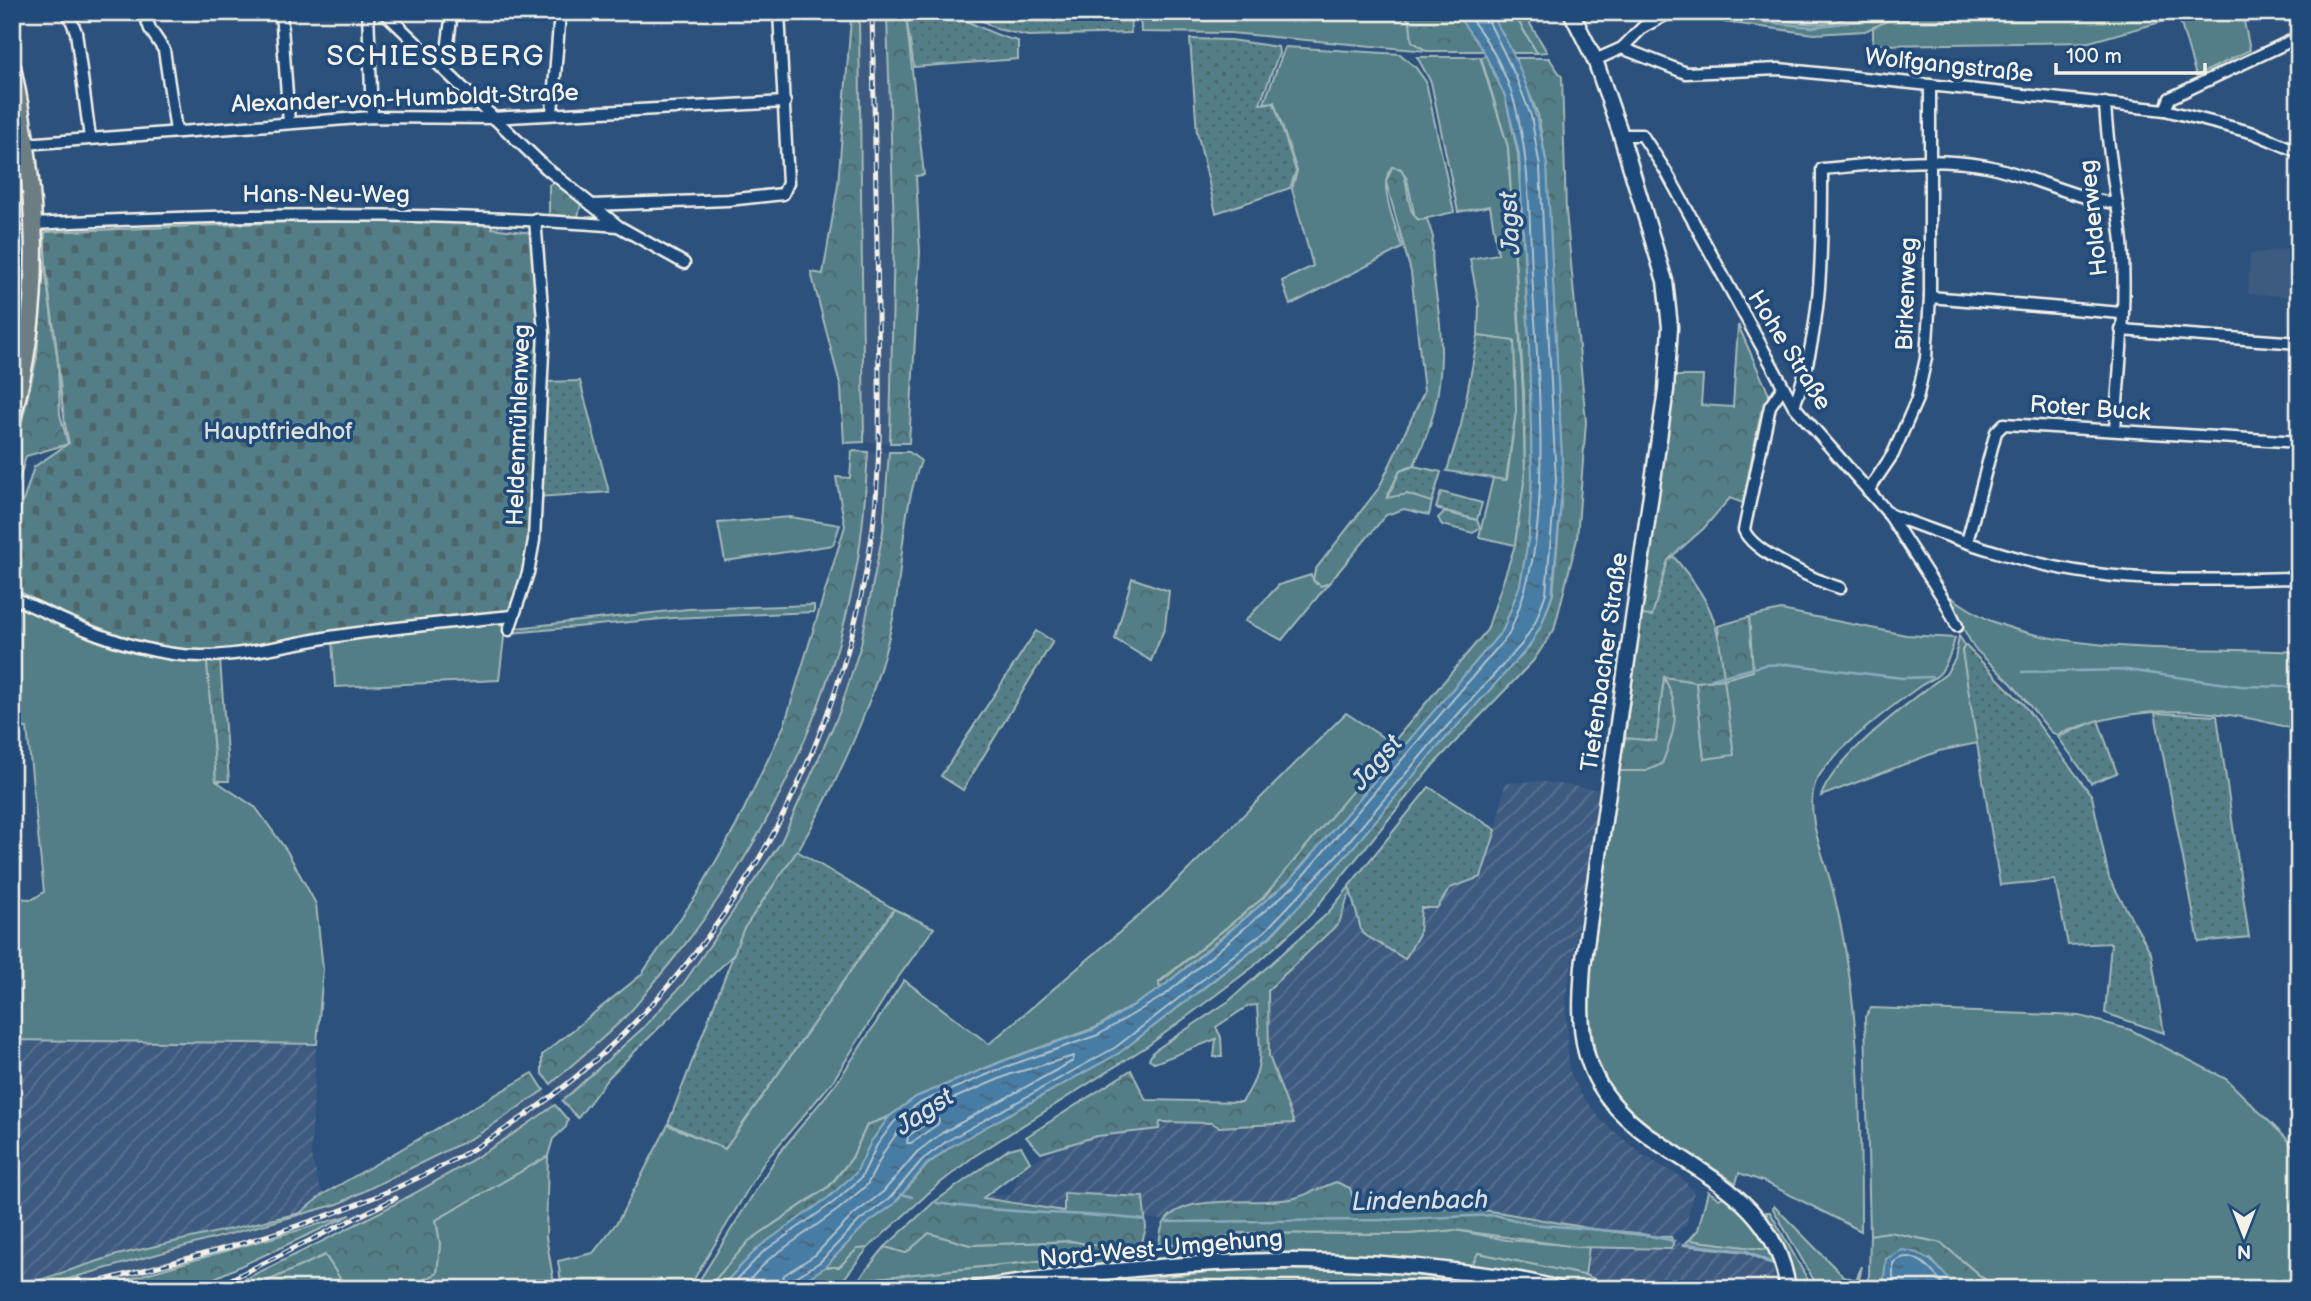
<svg xmlns="http://www.w3.org/2000/svg" width="2311" height="1301" font-family="'Balsamiq Sans',sans-serif">
<style>
.built{fill:#3e5a80}
.industrial{fill:url(#industrial-furrows)}
.grass{fill:#537e87;stroke:#a4b8b8;stroke-width:2}
.forest{fill:url(#forest-crowns);stroke:#a4b8b8;stroke-width:2}
.cemetery{fill:url(#cemetery-stones);stroke:#a4b8b8;stroke-width:2}
.garden{fill:url(#garden-dots);stroke:#a4b8b8;stroke-width:2}
.water{fill:url(#water-ripples);stroke:#8cabbf;stroke-width:2}
.lines{fill:none;stroke-linecap:round;stroke-linejoin:round}
.shore{stroke:#afc2cd;stroke-width:2}
.stream{stroke:#8cabbf;stroke-width:2.5}
.street-casing{stroke:#f4f1e8;stroke-width:15}
.secondary-casing{stroke:#f4f1e8;stroke-width:19}
.primary-casing{stroke:#f4f1e8;stroke-width:21}
.street{stroke:#1f4a7a;stroke-width:10}
.secondary{stroke:#1f4a7a;stroke-width:14}
.primary{stroke:#6c7e84;stroke-width:16}
.rail-casing{stroke:#f4f1e8;stroke-width:5}
.rail{stroke:#1f4a7a;stroke-width:2.5;stroke-dasharray:8;stroke-linecap:butt}
.street-bridge-casing{stroke:#f4f1e8;stroke-width:15;stroke-linecap:butt}
.street-bridge{stroke:#1f4a7a;stroke-width:10}
.labels{text-anchor:middle;stroke-width:7;stroke-linejoin:round;paint-order:stroke}
.street-label{font-size:24px;fill:#f4f1e8;stroke:#1f4a7a}
.park-label{font-size:24px;fill:#dce0d9;stroke:#1f4a7a}
.water-label{font-size:26px;font-style:italic;fill:#dadfde;stroke:#1f4a7a}
.quarter-label{font-size:28px;letter-spacing:2px;fill:#f4f1e8;stroke:#1f4a7a}
</style>
<defs>
<pattern id="industrial-furrows" width="10" height="10" patternUnits="userSpaceOnUse" patternTransform="scale(1.75)"><rect width="10" height="10" fill="#3e5a80"/><path d="M-1 1l2-2M0 10L10 0M9 11l2-2" fill="none" stroke="#5a7292"/></pattern>
<pattern id="forest-crowns" width="20" height="18" patternUnits="userSpaceOnUse" patternTransform="scale(1.75)"><rect width="20" height="18" fill="#537e87"/><path d="M2 6a3 3 0 1 1 6 0M12 15a3 3 0 1 1 6 0" fill="none" stroke="#4e666a"/></pattern>
<pattern id="cemetery-stones" width="16" height="16" patternUnits="userSpaceOnUse" patternTransform="scale(1.75)"><rect width="16" height="16" fill="#537e87"/><path d="M2 7V4a2 2 0 0 1 4 0v3zM10 15v-3a2 2 0 0 1 4 0v3z" fill="#4e666a"/></pattern>
<pattern id="garden-dots" width="8" height="8" patternUnits="userSpaceOnUse" patternTransform="scale(1.75)"><rect width="8" height="8" fill="#537e87"/><path d="M2 2h.1M6 6h.1" fill="none" stroke="#4e666a" stroke-width="1.8" stroke-linecap="round"/></pattern>
<pattern id="water-ripples" width="26" height="14" patternUnits="userSpaceOnUse" patternTransform="scale(1.75)"><rect width="26" height="14" fill="#477ca4"/><path d="M2 4q2-2 4 0t4 0M15 11q2-2 4 0t4 0" fill="none" stroke="#48657a"/></pattern>
</defs>
<rect width="100%" height="100%" fill="#2d517d"/>
<filter id="ink" filterUnits="userSpaceOnUse"><feTurbulence type="fractalNoise" baseFrequency=".0143" numOctaves="2"/><feDisplacementMap in="SourceGraphic" scale="14" xChannelSelector="R" yChannelSelector="G"/><feConvolveMatrix kernelMatrix="1 2 1 2 8 2 1 2 1" color-interpolation-filters="sRGB"/></filter>
<g filter="url(#ink)">
<g class="built">
<polygon points="851,12 893,12 887,19 894,228 890,443 864,442 859,19 851,18"/>
<polygon points="2299,230 2299,297 2248,294 2250,254 2297,247"/>
<polygon points="868,452 889,452 875,586 840,711 816,771 781,842 683,984 643,1028 562,1101 551,1084 627,1015 705,919 724,893 787,782 812,725 852,593 863,528"/>
<polygon points="544,1090 555,1105 500,1145 439,1182 357,1224 351,1216 94,1289 32,1289 338,1204 478,1135"/>
</g>
<g class="industrial">
<polygon points="1539,781 1601,790 1566,997 1569,1070 1581,1094 1602,1121 1644,1156 1680,1176 1694,1192 1686,1225 1672,1236 1683,1245 1746,1252 1773,1265 1775,1289 1613,1289 1587,1279 1592,1227 1531,1222 1181,1222 1091,1212 975,1208 978,1196 1011,1195 1023,1165 1096,1134 1119,1100 1114,1079 1130,1071 1145,1101 1258,1102 1260,977 1354,905 1362,933 1418,934 1421,908 1437,908 1450,888 1493,846 1505,783"/>
<polygon points="12,1040 316,1045 311,1156 322,1194 298,1213 117,1255 12,1288"/>
</g>
<g class="grass">
<polygon points="1140,12 1401,12 1410,21 1412,41 1427,51 1230,33 1141,32"/>
<polygon points="1490,12 1513,12 1537,53 1513,53"/>
<polygon points="1873,12 2242,12 2250,50 2196,76 2179,17 2089,42 1873,45"/>
<path d="M1285 47 1400 54 1416 68 1426 82 1454 212 1419 220 1415 218 1407 179 1401 169 1392 167C1376 185 1397 227 1402 248L1290 305 1282 281 1313 266 1292 189 1297 171 1274 102 1264 103Z"/>
<polygon points="1417,57 1480,57 1508,147 1523,393 1525,476 1515,545 1479,537 1493,478 1507,479 1516,411 1514,341 1478,336 1479,305 1470,259 1498,254 1490,206 1458,212 1431,82"/>
<polygon points="12,249 27,251 27,257 12,328"/>
<polygon points="790,517 840,525 833,545 725,561 718,523"/>
<polygon points="1311,575 1316,584 1329,583 1282,640 1245,621 1279,585"/>
<path d="M1943 592C1959 602 1976 615 1994 622 2075 655 2210 647 2299 652V731C2218 706 2136 702 2057 735L2051 732 2012 684 1974 648Z"/>
<polygon points="12,601 94,640 134,653 207,661 216,781 256,808 287,851 316,904 323,969 317,1044 12,1040 12,898 33,899 44,892 27,728 12,727"/>
<polygon points="814,605 814,612 673,618 511,633 516,628 688,609"/>
<path d="M1781 610 1906 635 1955 638C1952 650 1948 662 1941 672 1936 679 1926 682 1919 687 1893 705 1825 757 1815 784 1805 814 1823 854 1831 883 1861 997 1861 1113 1861 1231L1765 1182 1739 1173 1736 1183 1635 1117 1608 1083 1596 1057 1587 1000 1619 771H1646L1664 677 1696 682 1704 759 1724 679 1753 671 1749 617Z"/>
<polygon points="497,622 505,629 499,680 335,687 332,640"/>
<path d="M1959 636 1965 645 1962 651 1978 743 1939 751 1821 796C1835 756 1911 701 1946 674L1955 659Z"/>
<polygon points="1346,713 1393,744 1263,898 1159,982 1160,989 1095,1028 1005,1060 916,1097 890,1116 867,1125 852,1158 829,1186 749,1241 707,1289 694,1289 779,1153 838,1081 904,980 989,1044 1162,896"/>
<polygon points="894,909 934,928 892,986 833,1081 765,1161 688,1289 562,1289 558,1261 593,1253 618,1221 668,1125 725,1149"/>
<polygon points="1871,1008 2080,1016 2131,1030 2226,1079 2288,1140 2299,1156 2299,1289 1996,1289 1941,1243 1889,1232 1870,1235 1865,1017"/>
<polygon points="548,1156 546,1237 555,1289 406,1289 437,1273 440,1244 436,1220"/>
<polygon points="1708,1191 1719,1199 1726,1195 1756,1226 1768,1250 1689,1240 1698,1230"/>
<polygon points="1774,1206 1843,1276 1856,1280 1862,1266 1857,1289 1819,1289 1773,1209"/>
<polygon points="1766,1212 1770,1212 1813,1289 1793,1289"/>
<path d="M1455 1230 1507 1240 1589 1247 1585 1276 1479 1253 1471 1267C1372 1259 1274 1253 1174 1258L1159 1245 1204 1243 1240 1233 1408 1234Z"/>
<polygon points="929,1233 970,1245 1072,1241 1092,1245 1141,1246 1137,1256 1116,1264 1126,1252 858,1280 885,1247 906,1253"/>
<polygon points="868,1248 836,1289 791,1289 825,1267 839,1267 857,1249"/>
<polygon points="325,1255 347,1289 250,1289"/>
<path d="M1237 1269C1334 1269 1433 1268 1527 1289L1175 1280 1147 1289H1048Z"/>
</g>
<g class="forest">
<polygon points="1401,12 1455,12 1484,51 1427,51 1412,41 1410,21"/>
<polygon points="1513,12 1523,12 1547,52 1537,53"/>
<path d="M1704 12C1714 12 1726 12 1736 12 1771 14 1823 37 1854 12H2106L2004 19 1889 20 1865 31 1814 34 1724 22Z"/>
<polygon points="906,17 924,175 916,176 920,252 909,443 890,443 894,228 887,18"/>
<polygon points="851,18 859,19 864,442 844,443 841,388 811,272 823,274 838,185"/>
<polygon points="1486,56 1505,96 1518,154 1529,340 1532,475 1529,536 1520,585 1503,630 1290,880 1160,989 1159,983 1263,898 1487,630 1515,545 1525,476 1524,393 1508,147 1481,57"/>
<polygon points="1515,58 1549,58 1562,77 1566,211 1586,422 1577,539 1554,630 1533,661 1434,764 1310,915 1253,967 1149,1045 973,1157 934,1188 868,1248 857,1249 839,1267 825,1267 864,1226 894,1204 927,1165 950,1147 1119,1053 1270,937 1344,858 1436,749 1528,648 1541,626 1553,594 1563,480 1547,166 1538,115"/>
<path d="M1392 167 1401 169C1411 183 1404 210 1419 220L1427 219 1433 237C1430 266 1437 295 1440 324 1444 376 1437 418 1414 465L1400 471 1387 497 1407 494 1432 502 1429 515 1404 509 1386 515 1329 583 1321 586 1313 580 1315 570 1379 488 1424 392 1411 272 1386 182Z"/>
<polygon points="554,182 581,204 578,217 549,215 549,185"/>
<polygon points="27,257 12,390 12,328"/>
<polygon points="44,260 58,364 60,414 68,444 26,456 12,505 12,465 37,357"/>
<polygon points="1738,325 1771,399 1761,412 1743,503 1730,498 1703,529 1668,560 1652,617 1641,615 1675,376 1703,376 1701,405 1733,407"/>
<path d="M852 451 868 452C865 500 862 548 851 595 820 733 756 858 667 967 653 983 641 1001 626 1016 602 1040 576 1061 551 1084L542 1074V1055L641 975 696 896 736 826 784 726 845 526 836 477 850 478Z"/>
<path d="M889 452H909L921 461C903 508 903 553 896 602 891 634 881 668 870 699 851 751 825 805 797 852 776 885 748 914 737 951L608 1078 578 1118 562 1101 643 1028 683 984 781 842 840 711 861 644 883 532Z"/>
<polygon points="1444,512 1477,520 1480,527 1473,533 1442,525 1438,518"/>
<polygon points="1132,578 1169,591 1165,627 1151,661 1115,639"/>
<polygon points="1749,617 1753,671 1724,679 1734,755 1704,759 1696,682 1723,679 1718,626"/>
<polygon points="220,660 229,781 216,781 207,661"/>
<path d="M1664 677C1682 711 1675 729 1662 764L1646 771H1619L1625 738 1656 740Z"/>
<path d="M1405 818 1414 822 1348 897 1339 923 1268 990 1269 1056 1294 1123 1219 1127 1212 1123 1160 1122 1159 1129 1097 1136 1041 1153 1026 1137 1131 1070 1146 1100 1242 1102C1267 1067 1259 1045 1257 1005L1248 1006 1216 1027 1221 1037 1222 1057H1214L1216 1039 1155 1063 1149 1059 1154 1051 1229 1001 1328 913Z"/>
<polygon points="533,1073 544,1090 478,1135 338,1204 32,1289 12,1289 117,1255 300,1213 322,1195"/>
<path d="M555 1105 568 1120 566 1127 553 1139 548 1156 436 1220 440 1244 437 1273 406 1289H347L325 1255 250 1289H224C339 1234 452 1180 555 1105Z"/>
<polygon points="889,1117 871,1142 856,1173 829,1197 759,1247 719,1289 707,1289 749,1241 830,1186 852,1158 867,1125"/>
<polygon points="1021,1146 1030,1162 983,1198 1064,1211 1064,1193 1143,1197 1146,1228 1141,1246 1092,1245 1072,1241 970,1245 929,1233 906,1253 885,1247 933,1203 1009,1149"/>
<path d="M1336 1182 1350 1188 1356 1208C1395 1209 1436 1204 1475 1209 1541 1217 1603 1235 1671 1237L1673 1244 1671 1249 1577 1247 1455 1230 1408 1234 1240 1233 1204 1243 1159 1245C1160 1238 1160 1229 1164 1223 1183 1190 1262 1207 1295 1198 1309 1194 1322 1187 1336 1182Z"/>
<polygon points="351,1215 191,1289 94,1289"/>
<polygon points="1889,1232 1941,1243 1996,1289 1957,1289 1930,1258 1884,1278 1886,1289 1864,1289 1869,1276 1870,1235"/>
<polygon points="1689,1240 1768,1250 1773,1265 1746,1252 1683,1245"/>
<polygon points="1127,1252 1116,1264 936,1289 852,1289 858,1280"/>
<polygon points="1478,1253 1588,1276 1615,1289 1571,1289 1534,1277 1471,1267"/>
</g>
<path class="cemetery" d="M294 222H492V228L532 233 540 333 530 540 525 573 510 611C444 621 377 631 311 640 267 647 218 657 174 651 120 643 60 614 12 587V536L34 467 69 443C62 416 61 390 58 362 54 318 44 276 45 232Z"/>
<g class="garden">
<polygon points="967,12 1130,12 1131,33 1028,36 997,29"/>
<path d="M938 14C968 16 989 36 1018 41V59L914 67 906 17Z"/>
<polygon points="1190,39 1230,40 1278,47 1279,53 1260,104 1274,103 1296,171 1290,188 1216,213 1197,132"/>
<polygon points="1478,336 1514,341 1516,411 1506,480 1447,471 1461,425"/>
<polygon points="580,381 609,492 538,497 545,382"/>
<polygon points="1414,466 1441,472 1432,502 1407,494 1387,498 1400,471"/>
<polygon points="1441,492 1482,503 1477,520 1436,508"/>
<path d="M1673 556C1712 602 1718 619 1724 679L1696 682 1664 677 1656 741 1625 738 1641 615 1652 616 1668 560Z"/>
<polygon points="1036,631 1053,641 963,790 941,776"/>
<polygon points="1965,645 2023,704 2092,796 2109,878 2151,953 2164,1033 2105,1013 2111,943 2068,945 2055,880 2000,885 1962,651"/>
<polygon points="2155,713 2217,716 2249,937 2199,942"/>
<polygon points="2098,720 2117,773 2091,783 2058,737"/>
<polygon points="1429,787 1496,830 1481,877 1450,888 1437,908 1421,908 1419,934 1405,959 1362,933 1349,886"/>
<polygon points="797,851 894,909 725,1149 668,1124 743,930"/>
</g>
<g class="water">
<path d="M1455 12H1489C1521 59 1537 110 1547 166L1563 480 1552 595 1541 626 1528 648 1436 749 1344 858 1270 936 1119 1053 950 1147 926 1165 894 1204 864 1226 825 1267 791 1289H719L759 1247 829 1197 856 1173 871 1142 889 1117 916 1097 1006 1060 1095 1029 1160 989 1210 948 1290 880 1503 630 1520 585 1529 536 1532 475 1529 340 1519 154 1505 96 1484 52Z"/>
<path d="M1902 1250C1929 1252 1940 1269 1957 1289H1886L1884 1278 1886 1259Z"/>
</g>
<g class="lines">
<g class="shore">
<polygon points="935,1118 939,1120 938,1124 911,1143 907,1143 908,1136"/>
<path d="M728 1289 763 1252 834 1202 861 1178 877 1145 894 1122 919 1103 1008 1066 1098 1035 1165 995 1214 954 1295 885 1509 634C1522 603 1532 571 1536 537 1546 456 1537 355 1532 273 1529 213 1530 152 1512 94 1502 65 1485 35 1465 12"/>
<polyline points="741,1289 769,1259 839,1209 867,1185 885,1150 900,1129 924,1111 1011,1074 1074,1056 1073,1061 942,1133 917,1152 883,1192 853,1215 815,1255 784,1275 780,1289"/>
<polyline points="788,1289 791,1280 820,1262 859,1221 889,1199 922,1160 947,1141 1116,1047 1265,931 1338,854 1431,744 1522,644 1535,623 1546,593 1556,480 1540,167 1531,116 1516,77 1484,12"/>
<path d="M1893 1289V1263C1914 1244 1935 1274 1947 1289"/>
</g>
<g class="stream">
<polyline points="1718,12 1729,18 1812,27 1932,12"/>
<polyline points="2022,672 2127,670 2241,686 2299,687"/>
<polyline points="1712,679 1765,665 1787,664 1902,678 1932,677"/>
<polyline points="902,1194 912,1197"/>
<path d="M937 1203C1006 1214 1075 1212 1144 1220"/>
<polyline points="1165,1222 1381,1220 1495,1215 1531,1224 1637,1233 1674,1241"/>
<polyline points="1686,1244 1747,1251 1772,1263"/>
</g>
<defs>
<g id="street">
<polyline points="68,12 76,32 90,138"/>
<polyline points="144,12 150,29 164,50 176,131"/>
<polyline points="281,12 289,123"/>
<polyline points="368,12 372,117"/>
<polyline points="384,12 546,168 618,226 684,263"/>
<polyline points="1622,48 1643,27 1671,12"/>
<polyline points="1595,60 1622,48 1686,73 1779,69 2165,110 2254,133 2299,152"/>
<polyline points="438,64 447,51 452,12"/>
<path d="M2105 103C2107 150 2117 195 2122 242 2127 302 2119 370 2115 430"/>
<polyline points="2165,110 2170,98 2299,37"/>
<polyline points="552,113 560,12"/>
<polyline points="1621,135 1642,135 1667,173 1794,406 1888,513 1946,603 1957,626"/>
<polyline points="12,145 372,117 491,118 785,102"/>
<polyline points="592,205 728,200 783,194 788,183 779,12"/>
<path d="M35 224C232 214 420 210 618 226"/>
<polyline points="1930,297 2121,313"/>
<polyline points="2121,330 2299,343"/>
<path d="M1783 387 1770 406 1744 530C1752 552 1817 581 1840 588"/>
<path d="M1794 406C1823 329 1822 250 1822 169 1876 164 1933 156 1987 166 2031 175 2071 198 2115 203"/>
<polyline points="1868,491 1893,454 1917,399 1926,358 1930,297 1930,85"/>
<path d="M1888 514C1953 538 2021 564 2089 573 2158 583 2229 579 2299 578"/>
<polyline points="1967,542 1996,432 2004,424 2299,442"/>
<path d="M12 597C65 621 115 646 173 654 227 662 284 644 337 636 395 627 454 622 512 616"/>
<polyline points="509,630 528,573 534,540 544,332 535,219"/>
</g>
<g id="secondary">
<path d="M1571 12 1595 60 1621 135 1665 281 1670 327 1666 390 1583 966C1581 995 1579 1024 1586 1052 1615 1165 1770 1159 1788 1289"/>
<path d="M977 1289C1134 1265 1295 1250 1453 1271 1488 1275 1524 1279 1558 1289"/>
</g>
<path id="primary" d="M12 67C37 186 45 298 12 417"/>
</defs>
<use href="#street" class="street-casing"/>
<use href="#secondary" class="secondary-casing"/>
<use href="#primary" class="primary-casing"/>
<use href="#street" class="street"/>
<use href="#secondary" class="secondary"/>
<use href="#primary" class="primary"/>
<defs>
<g id="rail">
<polyline points="49,1289 79,1280"/>
<path d="M69 1289C191 1258 314 1229 428 1173 674 1053 838 795 873 527 882 456 879 384 878 313 877 213 874 112 872 12"/>
<polyline points="211,1289 396,1198"/>
</g>
</defs>
<use href="#rail" class="rail-casing"/>
<use href="#rail" class="rail"/>
<defs>
<polyline id="street-bridge" points="860,13 893,12"/>
</defs>
<use href="#street-bridge" class="street-bridge-casing"/>
<use href="#street-bridge" class="street-bridge"/>
</g>
</g>
<g class="labels">
<g class="street-label">
<text transform="translate(1949 65) rotate(6)" y="8">Wolfgangstraße</text>
<text transform="translate(405 98) rotate(-2)" y="8">Alexander-von-Humboldt-Straße</text>
<text x="326" y="202">Hans-Neu-Weg</text>
<text transform="translate(2093 218) rotate(-96)" y="8">Holderweg</text>
<text transform="translate(1906 294) rotate(-88)" y="8">Birkenweg</text>
<text transform="translate(1790 350) rotate(58)" y="8">Hohe Straße</text>
<text transform="translate(2090 408) rotate(4)" y="8">Roter Buck</text>
<text transform="translate(518 425) rotate(-88)" y="8">Heldenmühlenweg</text>
<text transform="translate(1604 662) rotate(-82)" y="8">Tiefenbacher Straße</text>
<text transform="translate(1161 1248) rotate(-5)" y="8">Nord-West-Umgehung</text>
</g>
<g class="park-label">
<text x="278" y="439">Hauptfriedhof</text>
</g>
<g class="water-label">
<text transform="translate(1509 223) rotate(-93)" y="9">Jagst</text>
<text transform="translate(1376 762) rotate(-49)" y="9">Jagst</text>
<text transform="translate(924 1111) rotate(-33)" y="9">Jagst</text>
<text transform="translate(1420 1200) rotate(-1)" y="9">Lindenbach</text>
</g>
<g class="quarter-label">
<text x="436" y="65">SCHIESSBERG</text>
</g>
</g>
<rect width="2311" height="1301" fill="none" stroke="#1f4a7a" stroke-width="42"/>
<rect x="21" y="21" width="2269" height="1259" fill="none" stroke="#f4f1e8" stroke-width="2.5" filter="url(#ink)"/>
<g transform="translate(2244 1235) rotate(180)" stroke="#1f4a7a" stroke-width="5" paint-order="stroke">
<path d="M0-5L12 26L0 18L-12 26Z" fill="#f4f1e8"/>
<text y="-10" font-size="19" font-weight="bold" text-anchor="middle" fill="#f4f1e8">N</text>
</g>
<path d="M2056 63v10h149v-10" fill="none" stroke="#f4f1e8" stroke-width="3.5"/>
<text x="2066" y="63" font-size="21" fill="#f4f1e8" stroke="#1f4a7a" stroke-width="5" paint-order="stroke">100 m</text>
</svg>
